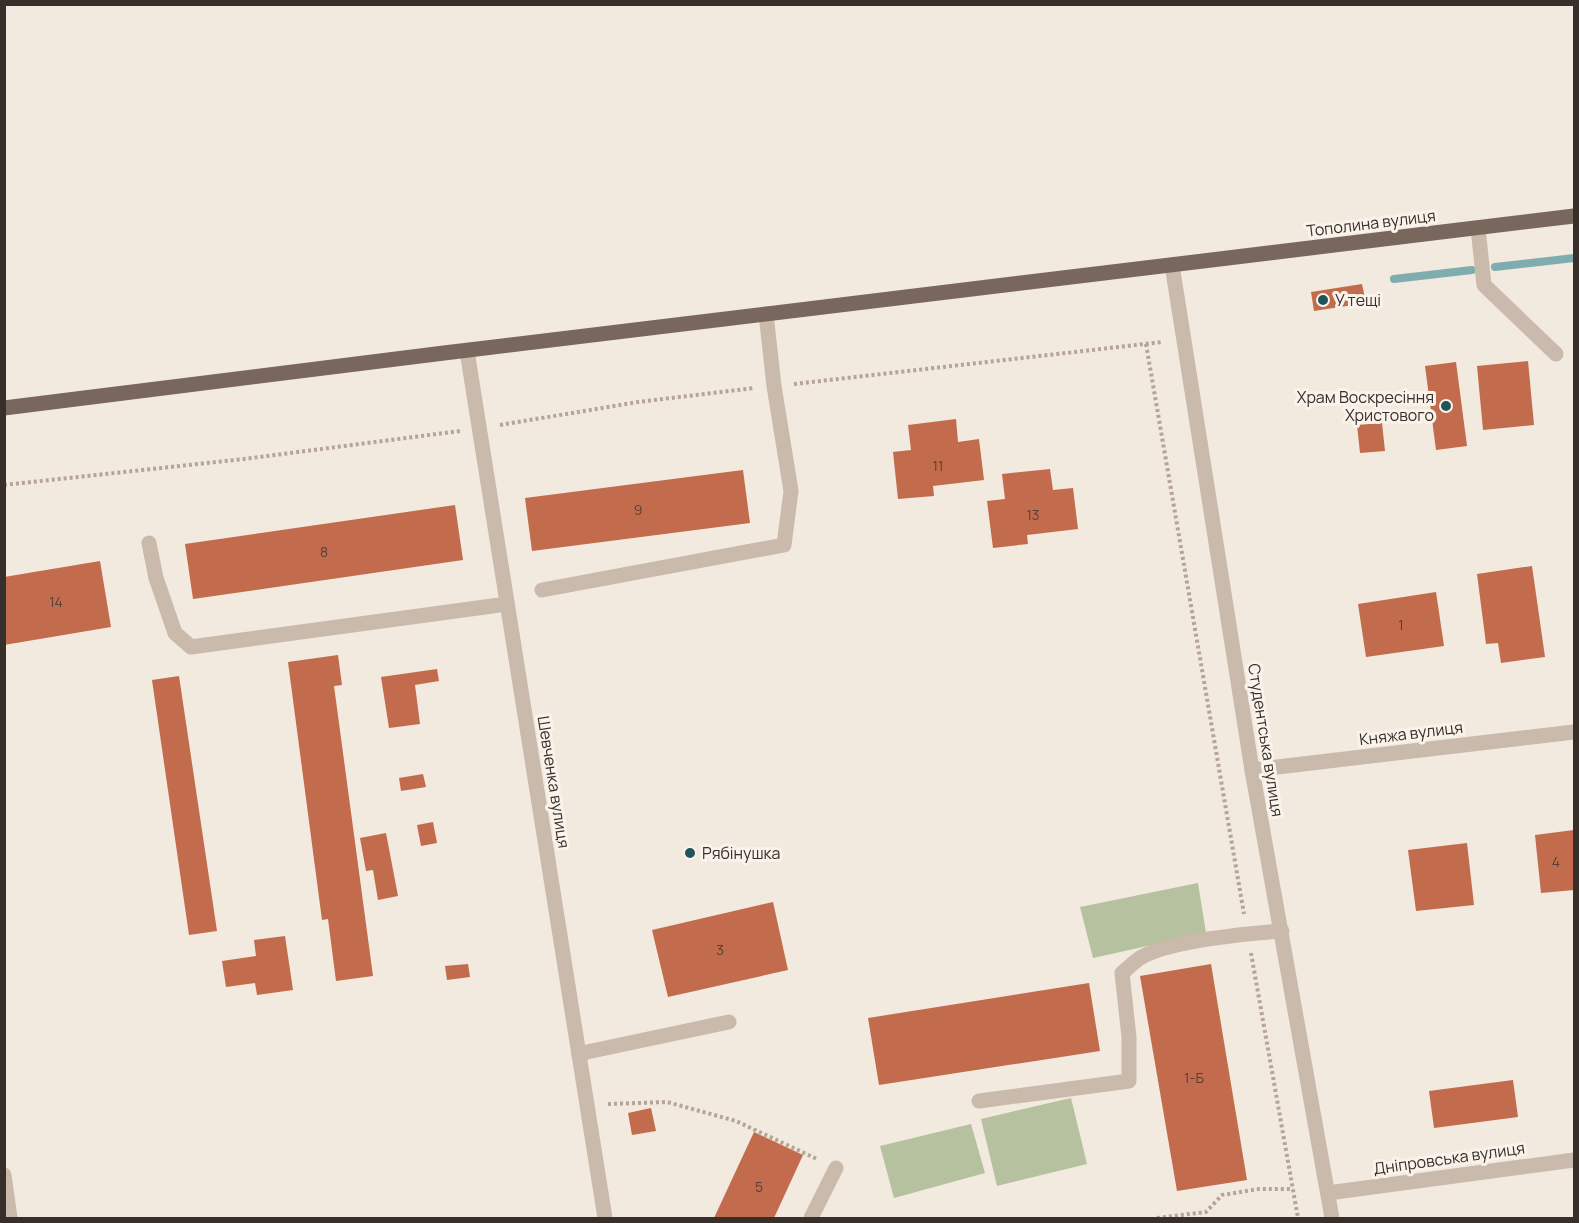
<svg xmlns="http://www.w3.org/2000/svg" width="1579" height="1223" font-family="Manrope,sans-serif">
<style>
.green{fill:#b5c19f}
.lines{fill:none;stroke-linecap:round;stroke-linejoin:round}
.stream{stroke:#7facae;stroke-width:8}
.building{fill:#c26b4d}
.path{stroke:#b6a495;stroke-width:4;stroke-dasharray:3 3;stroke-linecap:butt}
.minor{stroke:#cabaab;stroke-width:15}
.major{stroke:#79665c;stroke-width:15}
.poi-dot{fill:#215458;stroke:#faf3eb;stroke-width:2}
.labels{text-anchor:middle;stroke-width:6;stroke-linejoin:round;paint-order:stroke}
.number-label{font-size:14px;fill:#5a3e33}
.street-label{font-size:16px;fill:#382f2a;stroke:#faf3eb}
.poi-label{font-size:16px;fill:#382f2a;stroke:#faf3eb;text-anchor:start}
</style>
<rect width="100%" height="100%" fill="#f2e9df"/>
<g class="green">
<polygon points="1198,883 1206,933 1093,958 1080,907"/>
<polygon points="1071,1098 1087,1164 997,1186 981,1119"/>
<polygon points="971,1124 985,1173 894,1198 880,1146"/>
</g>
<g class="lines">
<g class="stream">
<polyline points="1495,267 1574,258"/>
<polyline points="1394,279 1472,270"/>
</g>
</g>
<g class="building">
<polygon points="1362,284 1366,303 1314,311 1311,292"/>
<polygon points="1528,361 1534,425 1483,430 1477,366"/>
<polygon points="1456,362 1467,446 1436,450 1425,366"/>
<polygon points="956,419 958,442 979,439 984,480 933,486 934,496 898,499 893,452 911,450 908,425"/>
<polygon points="1382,423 1385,451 1360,453 1357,425"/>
<polygon points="1050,469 1053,490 1073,488 1078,529 1027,535 1028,544 993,548 987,501 1005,499 1002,474"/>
<polygon points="743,470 750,523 532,551 525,498"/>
<polygon points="455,505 463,560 193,599 185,544"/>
<polygon points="100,561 111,627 4,645 4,577"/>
<polygon points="1532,566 1545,657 1501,663 1498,643 1486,644 1477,574"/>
<polygon points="1436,592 1444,646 1366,657 1358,604"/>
<polygon points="338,655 342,685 334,686 373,976 336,981 328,919 322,920 288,662"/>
<polygon points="437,669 439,681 415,685 420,724 389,728 381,677"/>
<polygon points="179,676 217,931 189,935 152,680"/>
<polygon points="423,774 426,787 401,791 399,778"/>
<polygon points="433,822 437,843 421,846 417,825"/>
<polygon points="1574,830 1574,890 1541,893 1535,835"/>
<polygon points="386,833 398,896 378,900 373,870 366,871 360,838"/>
<polygon points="1467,843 1474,905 1416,911 1408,850"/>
<polygon points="773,902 788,970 668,997 652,930"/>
<polygon points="285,936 293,990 257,995 255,983 226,987 222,961 256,956 254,940"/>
<polygon points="468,964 470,977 447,980 445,966"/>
<polygon points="1211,964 1247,1180 1177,1191 1140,976"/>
<polygon points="1089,983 1100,1051 879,1085 868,1018"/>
<polygon points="1513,1080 1518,1117 1434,1128 1429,1091"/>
<polygon points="651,1108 656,1131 632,1135 628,1113"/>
<polygon points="754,1132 803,1155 774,1218 714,1218"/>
</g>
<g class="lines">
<g class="path">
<polyline points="1146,344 1244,914"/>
<polyline points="794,384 1162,342"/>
<polyline points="500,425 638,402 754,388"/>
<polyline points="4,485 244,459 460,431"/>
<polyline points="1251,953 1298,1218"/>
<polyline points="608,1104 667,1102 707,1113 736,1121 817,1159"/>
<polyline points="1157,1218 1206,1212 1222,1195 1259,1189 1293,1189"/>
</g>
<g class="minor">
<polyline points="1478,228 1484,285 1556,354"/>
<polyline points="1172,265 1252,770 1332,1218"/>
<polyline points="467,351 605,1218"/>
<polyline points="149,543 156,578 175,633 191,647 507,604"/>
<polyline points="542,590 784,545 791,491 774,386 766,314"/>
<polyline points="1252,770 1574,732"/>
<polyline points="579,1055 587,1052 729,1022"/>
<path d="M979 1101 1129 1081V1037L1122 973C1128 968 1134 962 1140 958 1168 941 1248 933 1282 931"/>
<polyline points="4,1175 10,1218"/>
<polyline points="1328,1193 1574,1160"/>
<polyline points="811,1218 836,1168"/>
</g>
<polyline class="major" points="4,408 444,353 1574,216"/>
</g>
<g class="poi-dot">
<circle cx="1323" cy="300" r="6"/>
<circle cx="1446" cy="406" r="6"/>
<circle cx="690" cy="853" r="6"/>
</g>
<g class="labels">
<g class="number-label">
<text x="938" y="471">11</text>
<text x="638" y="515">9</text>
<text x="1033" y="520">13</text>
<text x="324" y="557">8</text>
<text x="56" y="607">14</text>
<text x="1401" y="630">1</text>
<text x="1556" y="867">4</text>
<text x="720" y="955">3</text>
<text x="1194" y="1083">1-Б</text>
<text x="759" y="1192">5</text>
</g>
<g class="street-label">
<text transform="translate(1371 223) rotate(-7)" y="6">Тополина вулиця</text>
<text transform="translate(1411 733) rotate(-7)" y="6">Княжа вулиця</text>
<text transform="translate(1266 740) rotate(81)" y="6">Студентська вулиця</text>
<text transform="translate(554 782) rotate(81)" y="6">Шевченка вулиця</text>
<text transform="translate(1449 1158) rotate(-8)" y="6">Дніпровська вулиця</text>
</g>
<g class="poi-label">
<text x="1335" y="306">У тещі</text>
<text x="1434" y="403" text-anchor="end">Храм Воскресіння<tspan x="1434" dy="18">Христового</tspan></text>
<text x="702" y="859">Рябінушка</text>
</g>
</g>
<rect width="1579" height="1223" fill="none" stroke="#382f2a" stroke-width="12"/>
</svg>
